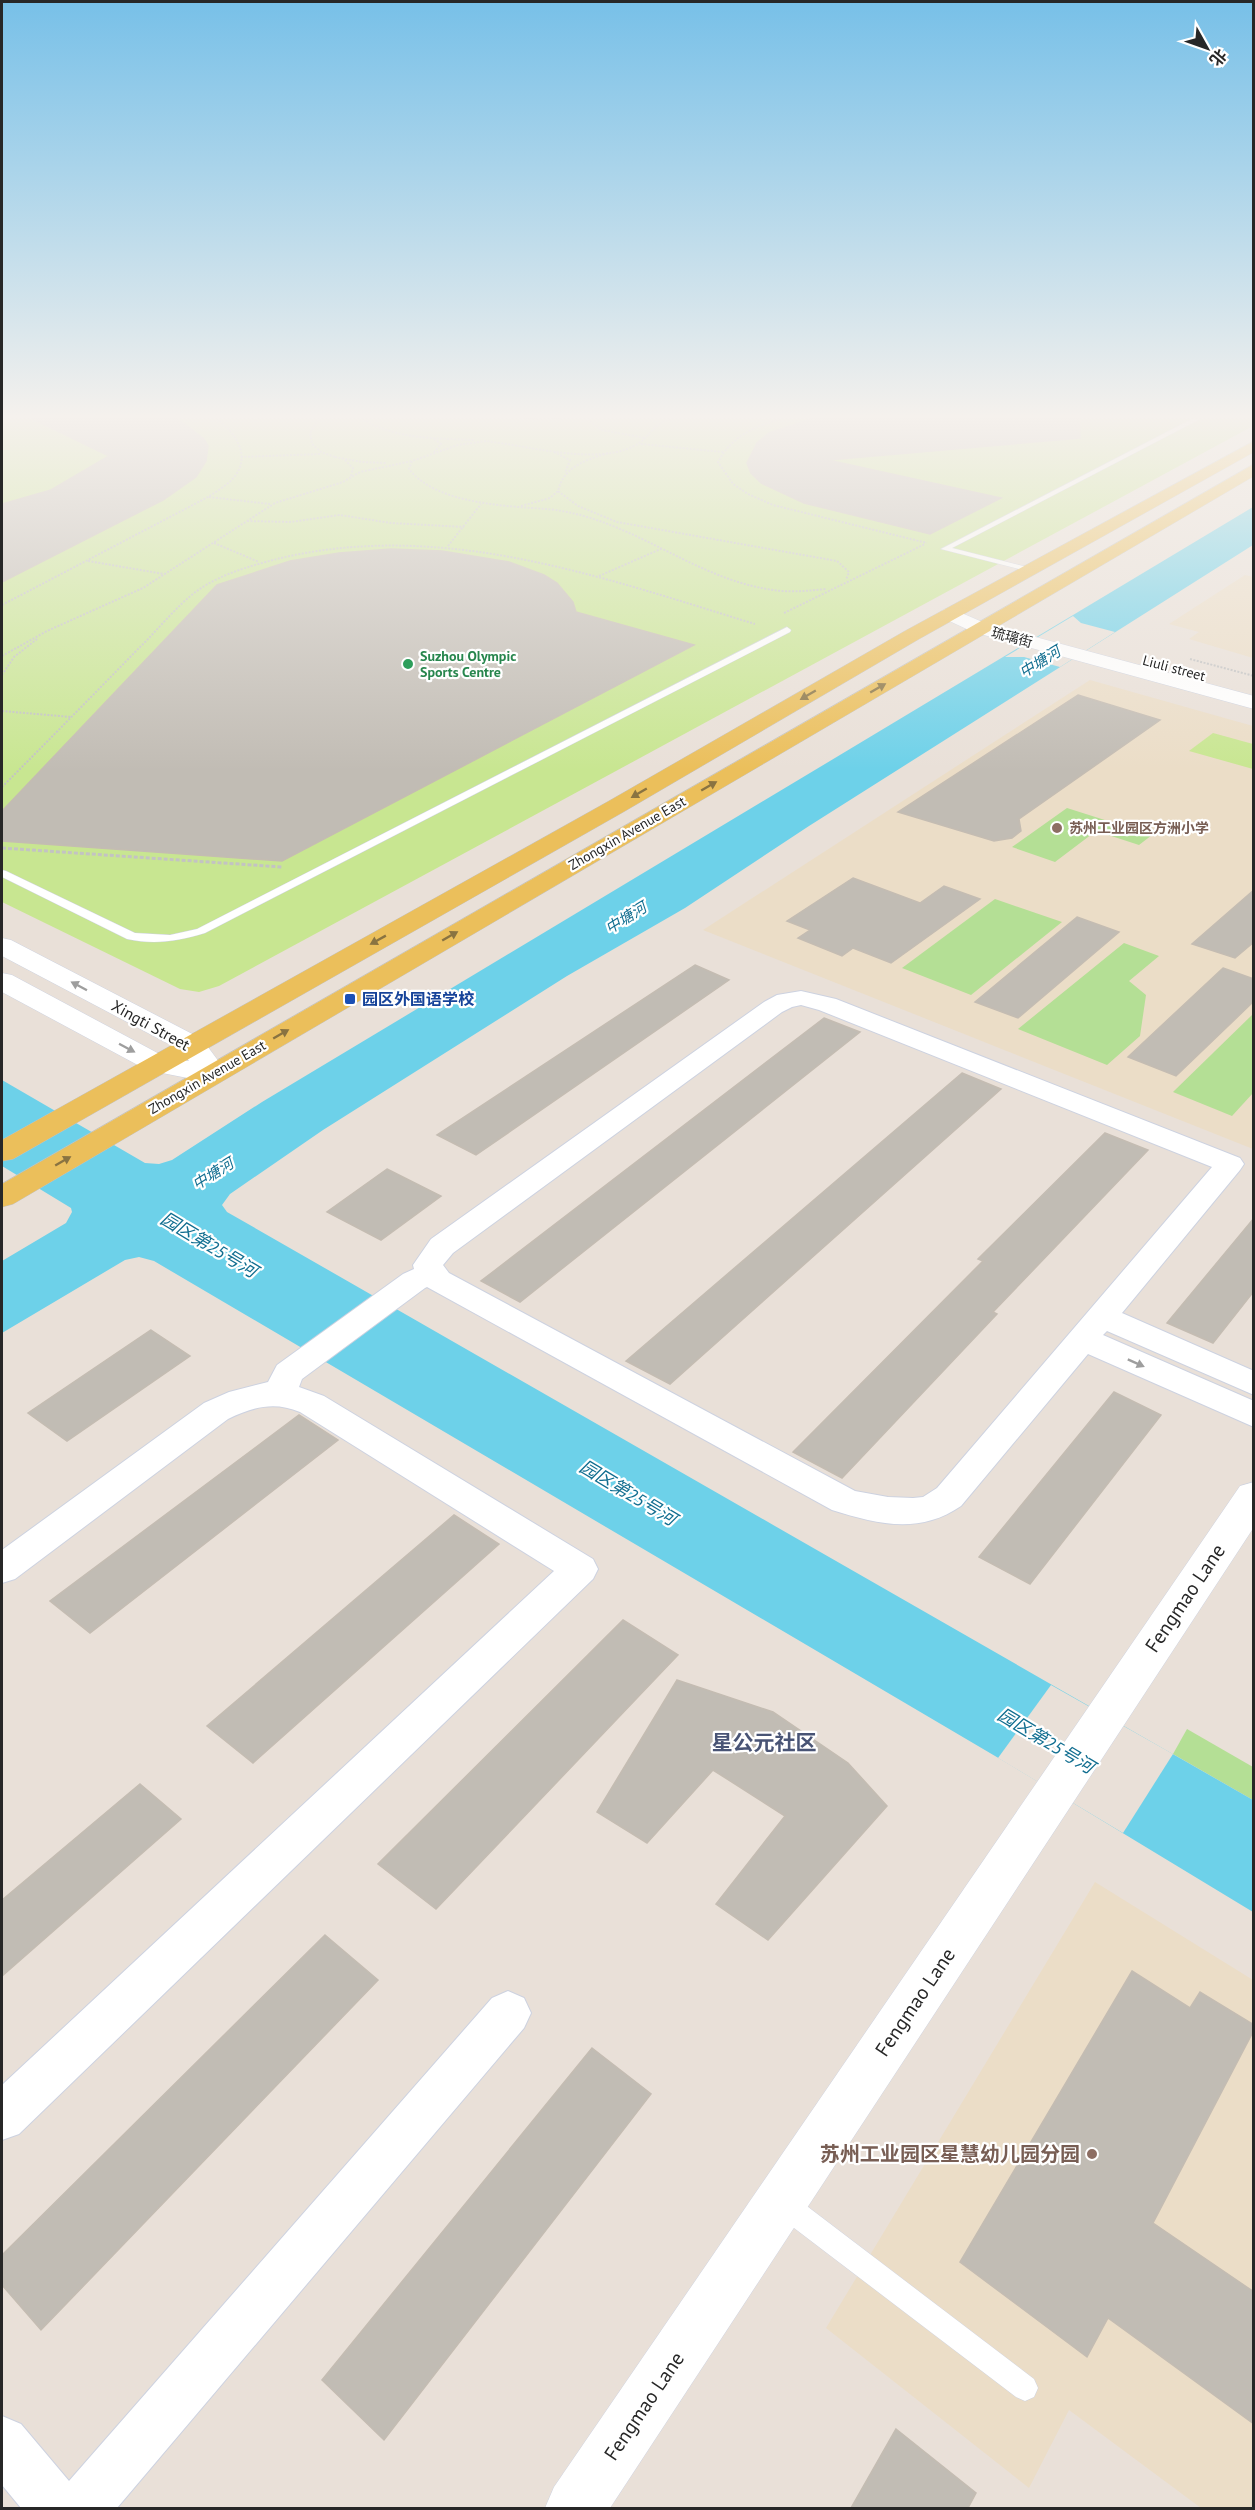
<svg xmlns="http://www.w3.org/2000/svg" width="1255" height="2510" font-family="'PT Sans','Noto Sans SC',sans-serif">
<style>
.education{fill:#ebddc7}
.green{fill:#b4df95}
.pitch{fill:#c8e691}
.water{fill:#6dd1e9}
.pier{fill:#e9e0d8}
.building{fill:#c1bcb4;stroke:#c4bcb2;stroke-width:1.5}
.lines{fill:none;stroke-linecap:round;stroke-linejoin:round}
.lane-casing{stroke:#cdd2e0;stroke-width:1}
.street-casing{stroke:#cdd2e0;stroke-width:2}
.secondary-casing{stroke:#cdd2e0;stroke-width:1}
.primary-casing{stroke:#c3c3c3;stroke-width:1}
.path-far1{stroke:#c3c3c3;stroke-width:2;stroke-dasharray:2 1.5;stroke-linecap:butt}
.path{stroke:#c3c3c3;stroke-width:3;stroke-dasharray:4 2;stroke-linecap:butt}
.lane{fill:#fff;fill-rule:evenodd}
.street{fill:#fff;fill-rule:evenodd}
.secondary{fill:#fff;fill-rule:evenodd}
.primary{fill:#ebbf5b;fill-rule:evenodd}
.oneway{fill:#897341}
.oneway2{fill:#9e9e9e}
.leisure-dot{fill:#2e9e5b;stroke:#fff;stroke-width:2}
.education-dot{fill:#8d6e63;stroke:#fff;stroke-width:2}
.transit-dot{fill:#1a4fb4;stroke:#fff;stroke-width:2}
.labels{text-anchor:middle;stroke-width:4.5;stroke-linejoin:round;paint-order:stroke}
.far-street-label{font-size:14px;fill:#272727;stroke:#fff}
.far-leisure-label{font-size:14px;font-weight:bold;fill:#27864d;stroke:#fff;text-anchor:start}
.far-education-label{font-size:14px;font-weight:bold;fill:#785e54;stroke:#fff;text-anchor:start}
.far-water-label{font-size:15px;font-style:italic;fill:#116e90;stroke:#fff}
.transit-label{font-size:16px;font-weight:bold;fill:#164399;stroke:#fff;text-anchor:start}
.street-label{font-size:16px;fill:#272727;stroke:#fff}
.water-label{font-size:18px;font-style:italic;fill:#116e90;stroke:#fff}
.near-street-label{font-size:20px;fill:#272727;stroke:#fff}
.near-education-label{font-size:20px;font-weight:bold;fill:#785e54;stroke:#fff;text-anchor:end}
.near-neighbourhood-label{font-size:21px;font-weight:bold;fill:#495475;stroke:#fff}
</style>
<rect width="100%" height="100%" fill="#e9e0d8"/>
<g class="education">
<polygon points="1245,575 1253,577 1253,658 1189,639 1199,632 1169,624"/>
<polygon points="1090,680 1253,726 1253,1149 703,930"/>
<polygon points="1095,1882 1253,1980 1253,2508 1201,2508 1069,2410 1029,2488 826,2328"/>
</g>
<g class="green">
<polygon points="1067,808 1152,835 1139,845 1096,831 1055,862 1012,847"/>
<polygon points="995,899 1062,922 971,995 902,968"/>
<polygon points="1124,943 1159,956 1129,981 1146,995 1140,1036 1107,1065 1018,1029"/>
<polygon points="1253,1014 1253,1093 1232,1116 1173,1092"/>
<polygon points="1187,1729 1253,1767 1253,1800 1173,1754"/>
</g>
<g class="pitch">
<polygon points="2,419 1253,419 1253,426 219,986 199,992 180,989 2,902"/>
<polygon points="1213,733 1253,744 1253,769 1189,751"/>
</g>
<polygon class="water" points="1253,507 1253,545 809,826 685,908 567,976 323,1130 230,1194 222,1205 227,1212 1253,1800 1253,1912 1012,1766 154,1261 139,1257 125,1260 2,1333 2,1261 66,1223 72,1212 71,1208 2,1166 2,1080 145,1163 159,1164 172,1160 262,1102"/>
<g class="pier">
<polygon points="1073,616 1081,623 1115,632 1060,667 1024,657 1005,657"/>
<polygon points="1051,1685 1173,1754 1123,1833 998,1758"/>
</g>
<g class="building">
<polygon points="33,419 178,419 204,439 208,446 206,461 196,477 163,500 2,582 2,504 51,490 109,456"/>
<polygon points="811,419 1079,419 1080,438 828,460 1001,498 930,534 804,503 761,483 751,473 747,463 757,443 769,433"/>
<polygon points="391,549 442,551 509,562 544,575 557,583 573,602 576,612 694,645 282,861 2,841 2,811 217,585 290,561 339,553"/>
<polygon points="1078,695 1160,720 1019,819 1021,831 1012,838 994,841 898,812"/>
<polygon points="853,878 920,903 944,886 980,899 891,963 853,948 842,956 798,938 810,930 787,921"/>
<polygon points="1254,890 1254,942 1235,958 1192,944"/>
<polygon points="1077,917 1119,932 1018,1018 975,1002"/>
<polygon points="695,965 729,980 476,1155 437,1135"/>
<polygon points="1223,968 1254,979 1254,1001 1176,1076 1128,1057"/>
<polygon points="824,1018 860,1032 520,1302 481,1281"/>
<polygon points="962,1073 1001,1089 670,1384 626,1361"/>
<polygon points="1105,1133 1148,1150 993,1312 997,1314 842,1478 793,1452 983,1261 978,1259"/>
<polygon points="387,1169 441,1196 381,1240 327,1212"/>
<polygon points="1254,1218 1254,1291 1213,1343 1167,1323"/>
<polygon points="151,1330 190,1356 67,1441 28,1413"/>
<polygon points="1114,1392 1161,1415 1030,1584 979,1557"/>
<polygon points="299,1415 338,1440 90,1633 50,1601"/>
<polygon points="454,1515 499,1544 253,1763 207,1726"/>
<polygon points="623,1620 678,1655 436,1909 378,1864"/>
<polygon points="677,1680 773,1712 848,1763 887,1806 768,1940 716,1904 785,1816 713,1770 647,1843 597,1812"/>
<polygon points="140,1784 181,1819 2,1976 2,1900"/>
<polygon points="325,1935 378,1980 41,2330 2,2285 2,2255"/>
<polygon points="1132,1971 1190,2008 1200,1992 1254,2025 1254,2030 1153,2223 1254,2292 1254,2424 1108,2318 1087,2357 960,2262"/>
<polygon points="592,2048 651,2094 384,2440 322,2380"/>
<polygon points="896,2429 976,2493 968,2508 851,2508"/>
</g>
<g class="lines">
<defs>
<g id="lane">
<polygon points="1192,419 1200,419 952,548 1031,568 1031,572 941,549"/>
<path d="M787 627 791 630 790 632 205 933C178 941 155 945 127 939L2 877V870L6 871 135 933 170 935 197 929Z"/>
<polygon points="786,2194 795,2197 1034,2379 1038,2388 1034,2397 1025,2401 1016,2397 777,2215 774,2206 777,2197"/>
</g>
<g id="street">
<path d="M801 991 836 999 1240 1158 1244 1164 1240 1170 1122 1313 1254 1371V1395L1107 1331 1103 1335 1254 1401V1427L1088 1354 961 1506C919 1535 877 1524 832 1510L427 1287 425 1288 302 1379 299 1387 324 1396 593 1559 598 1569 593 1579 19 2134 2 2140V2085L554 1571 300 1412C274 1401 253 1407 228 1419L15 1579 2 1583V1550L204 1403 229 1392 268 1382 277 1365 403 1274 414 1269 413 1265 431 1239 764 1002 777 995ZM801 1005 819 1010 1212 1167 937 1488 923 1497 913 1498 888 1497 855 1491 449 1273 443 1265 453 1253 782 1012 792 1007Z"/>
<polygon points="508,1991 524,1998 531,2013 524,2028 117,2508 21,2508 2,2485 2,2416 21,2424 69,2481 492,1998"/>
</g>
<g id="secondary">
<polygon points="950,608 987,624 1254,696 1254,709 973,632 943,618 941,614 943,610"/>
<polygon points="2,938 11,940 202,1039 228,1074 223,1080 213,1083 147,1070 2,992 2,973 12,975 165,1057 189,1061 182,1051 2,956"/>
<polygon points="1254,1482 1254,1527 610,2508 545,2508 554,2487 1240,1486"/>
</g>
<g id="primary">
<polygon points="1254,441 1254,452 919,639 625,811 13,1159 2,1161 2,1140 609,801 905,631"/>
<polygon points="1254,464 1254,476 13,1204 2,1207 2,1184"/>
</g>
</defs>
<use href="#lane" class="lane-casing"/>
<use href="#street" class="street-casing"/>
<use href="#secondary" class="secondary-casing"/>
<use href="#primary" class="primary-casing"/>
<g class="path-far1">
<polyline points="319,419 310,433 312,444 321,452 335,457"/>
<path d="M363 419C397 440 436 438 474 440"/>
<polyline points="519,419 562,419"/>
<polyline points="587,419 602,430 645,438"/>
<path d="M780 419C753 427 732 436 718 462L733 484 748 494 773 505 927 543"/>
<polyline points="434,439 441,444 434,452"/>
<path d="M484 441C527 445 594 466 634 446 649 439 650 426 670 419"/>
<path d="M486 441 458 445 412 461 409 469C436 504 506 506 546 509 628 516 689 576 767 589 787 593 806 591 826 589"/>
<polyline points="641,444 723,452"/>
<polyline points="554,452 570,460 565,473"/>
<path d="M608 453C586 460 564 466 558 491L578 506 617 522 837 561 849 572 846 580"/>
<polyline points="241,457 321,454"/>
<polyline points="335,457 362,462 386,463"/>
<polyline points="345,460 353,468 351,476"/>
<polyline points="209,497 270,504"/>
<polyline points="521,506 550,498 558,491"/>
<polyline points="247,521 290,522 340,515 391,523 464,527"/>
<polyline points="214,543 259,562"/>
<polyline points="448,546 481,504"/>
<polyline points="88,561 164,574"/>
<polyline points="599,576 663,548"/>
<path d="M2 605 208 497C217 491 228 485 235 476 251 455 235 432 217 419"/>
<polyline points="784,613 925,544"/>
<polyline points="2,656 47,631 143,588 275,503 343,482 360,472 412,461"/>
<polyline points="1190,659 1254,676"/>
<polyline points="2,675 14,657 37,639"/>
<polyline points="2,711 71,717"/>
<path d="M2 787C48 741 93 695 139 648 156 632 178 604 197 591 220 574 253 565 281 558 444 520 601 577 755 624"/>
</g>
<polyline class="path" points="2,848 282,867"/>
<use href="#lane" class="lane"/>
<use href="#street" class="street"/>
<use href="#secondary" class="secondary"/>
<use href="#primary" class="primary"/>
</g>
<defs><path id="oneway-solid" d="M-6-.8H1V-3.2L6.5 0L1 3.2V.8H-6Z" transform="scale(1.5)"/></defs>
<g class="oneway">
<use href="#oneway-solid" transform="translate(878 688) rotate(-30)"/>
<use href="#oneway-solid" transform="translate(808 695) rotate(150)"/>
<use href="#oneway-solid" transform="translate(709 786) rotate(-30)"/>
<use href="#oneway-solid" transform="translate(639 793) rotate(150)"/>
<use href="#oneway-solid" transform="translate(450 936) rotate(-30)"/>
<use href="#oneway-solid" transform="translate(378 940) rotate(151)"/>
<use href="#oneway-solid" transform="translate(281 1034) rotate(-30)"/>
<use href="#oneway-solid" transform="translate(63 1161) rotate(-30)"/>
</g>
<g class="oneway2">
<use href="#oneway-solid" transform="translate(79 986) rotate(-152)"/>
<use href="#oneway-solid" transform="translate(127 1048) rotate(28)"/>
<use href="#oneway-solid" transform="translate(1136 1363) rotate(24)"/>
</g>
<linearGradient id="sky" x2="0" y2="1"><stop stop-color="#77c0e8"/><stop offset="0.54" stop-color="#f5f1ed"/><stop offset="1" stop-color="#f5f1ed" stop-opacity="0"/></linearGradient>
<rect width="1255" height="771" fill="url(#sky)"/>
<circle class="leisure-dot" cx="408" cy="664" r="6"/>
<g class="education-dot">
<circle cx="1057" cy="828" r="6"/>
<circle cx="1092" cy="2154" r="6"/>
</g>
<rect class="transit-dot" x="344" y="993" width="12" height="12" rx="3"/>
<g class="labels">
<g class="far-street-label">
<text transform="translate(1012 637) rotate(15)" y="5">琉璃街</text>
<text transform="translate(1174 668) rotate(15)" y="5">Liuli street</text>
<text transform="translate(627 833) rotate(-30)" y="5">Zhongxin Avenue East</text>
<text transform="translate(207 1077) rotate(-30)" y="5">Zhongxin Avenue East</text>
</g>
<g class="far-leisure-label">
<text x="420" y="661">Suzhou Olympic<tspan x="420" dy="16">Sports Centre</tspan></text>
</g>
<g class="far-education-label">
<text x="1069" y="833">苏州工业园区方洲小学</text>
</g>
<g class="far-water-label">
<text transform="translate(1040 662) rotate(-32)" y="5">中塘河</text>
<text transform="translate(626 918) rotate(-32)" y="5">中塘河</text>
<text transform="translate(213 1174) rotate(-32)" y="5">中塘河</text>
</g>
<g class="transit-label">
<text x="362" y="1005">园区外国语学校</text>
</g>
<g class="street-label">
<text transform="translate(151 1025) rotate(29)" y="6">Xingti Street</text>
</g>
<g class="water-label">
<text transform="translate(209 1245) rotate(31)" y="6">园区第25号河</text>
<text transform="translate(628 1493) rotate(31)" y="6">园区第25号河</text>
<text transform="translate(1046 1741) rotate(31)" y="6">园区第25号河</text>
</g>
<g class="near-street-label">
<text transform="translate(1185 1598) rotate(-56)" y="7">Fengmao Lane</text>
<text transform="translate(915 2002) rotate(-56)" y="7">Fengmao Lane</text>
<text transform="translate(644 2406) rotate(-56)" y="7">Fengmao Lane</text>
</g>
<g class="near-education-label">
<text x="1080" y="2161">苏州工业园区星慧幼儿园分园</text>
</g>
<g class="near-neighbourhood-label">
<text x="764" y="1750">星公元社区</text>
</g>
</g>
<rect width="1255" height="2510" fill="none" stroke="#272727" stroke-width="6"/>
<g transform="translate(1207 48) rotate(130)" stroke="#ffffff" stroke-width="4.5" paint-order="stroke">
<path d="M0-4.5L10 22L0 15L-10 22Z" fill="#272727"/>
<text y="-9" font-size="16" font-weight="bold" text-anchor="middle" fill="#272727">北</text>
</g>
</svg>
